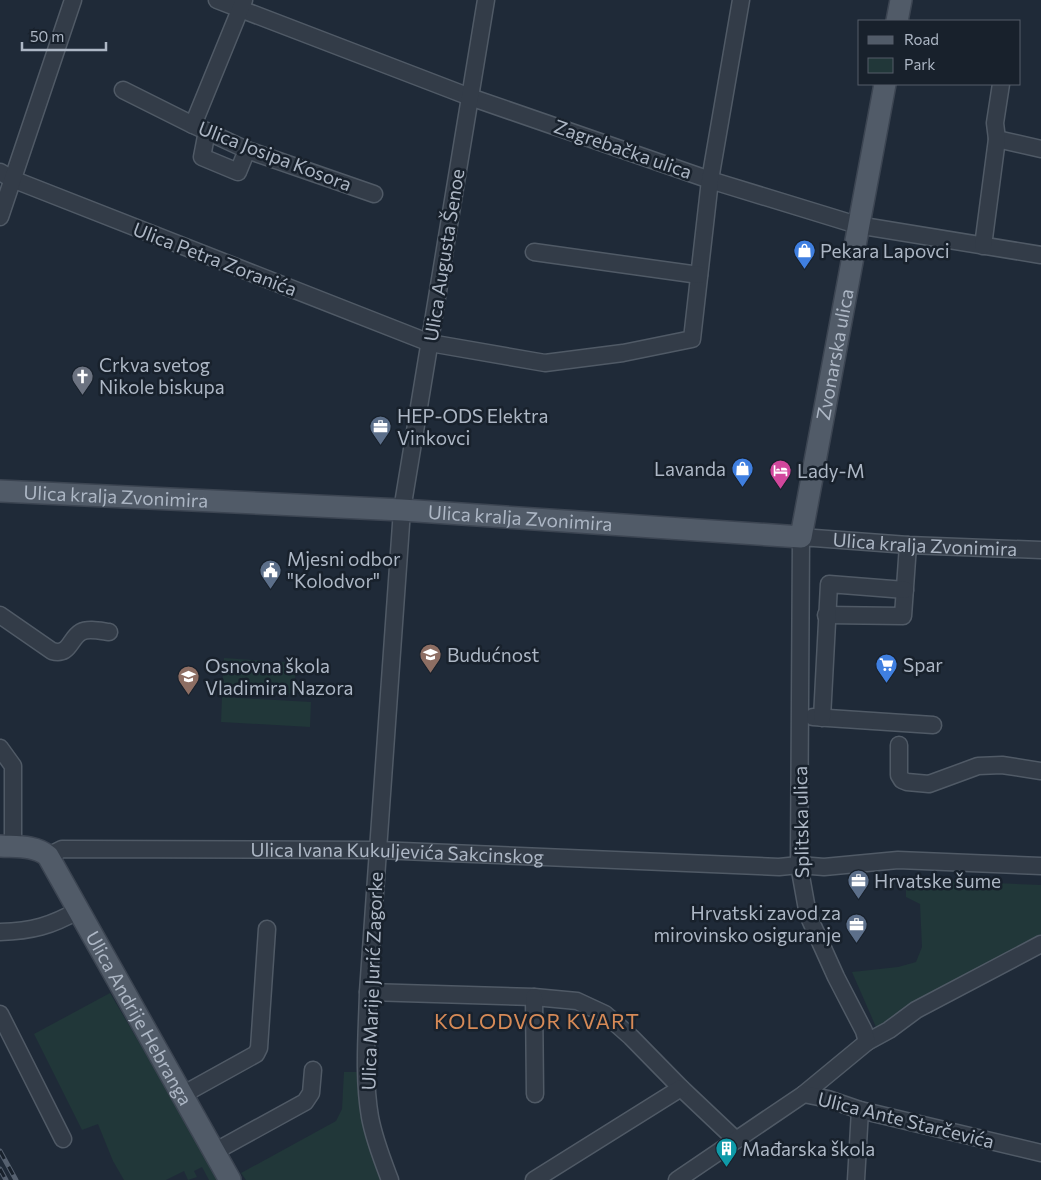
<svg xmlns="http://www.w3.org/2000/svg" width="1041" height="1180" font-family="Commissioner,sans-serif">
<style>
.green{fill:#213739}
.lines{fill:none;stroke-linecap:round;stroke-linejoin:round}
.minor-casing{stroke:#505a66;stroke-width:19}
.major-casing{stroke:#3c4552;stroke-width:24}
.minor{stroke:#333c48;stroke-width:16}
.major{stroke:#515b68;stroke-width:21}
.rail-casing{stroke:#55606f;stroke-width:5}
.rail{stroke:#18212c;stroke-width:3;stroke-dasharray:9;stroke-linecap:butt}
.labels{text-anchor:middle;stroke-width:5;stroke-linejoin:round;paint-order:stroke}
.street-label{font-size:19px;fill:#adb7c5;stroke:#18212c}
.poi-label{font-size:19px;fill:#adb7c5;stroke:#18212c;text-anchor:start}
.quarter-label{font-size:21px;letter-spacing:1px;fill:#d68a57;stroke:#18212c}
</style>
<rect width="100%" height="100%" fill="#1f2a38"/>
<g class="green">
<polygon points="224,658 296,663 294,694 222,689"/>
<polygon points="222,697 311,702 310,727 221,722"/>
<polygon points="906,879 1041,885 1041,943 876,1027 852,972 898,967 916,962 922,947 920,904 906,897"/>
<polygon points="110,993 220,1180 209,1180 202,1167 194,1171 197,1177 188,1180 184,1171 166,1180 124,1180 113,1161 98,1124 82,1130 34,1034"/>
<polygon points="344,1072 361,1072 384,1180 246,1180 241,1173 336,1121 342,1109"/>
</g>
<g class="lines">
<defs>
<g id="minor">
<polyline points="217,0 470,97 710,180 857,225 1041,255"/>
<polyline points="123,90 193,125 247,150 374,194"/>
<polyline points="193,125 244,0"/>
<polyline points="207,131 202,157 238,172 247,150"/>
<polyline points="997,139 1041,149"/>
<polyline points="0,172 12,179 430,343 545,363 623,353 692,339 710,180 741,0"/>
<polyline points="0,217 73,0"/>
<polyline points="983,246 997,139 995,123 1001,84"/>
<polyline points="534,252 699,275"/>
<path d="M0 615 52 651C70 656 69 639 81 632 88 628 101 631 109 632"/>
<polyline points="826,615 903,616 908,545"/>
<polyline points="813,717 933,725"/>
<polyline points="822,718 829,584 905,590"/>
<polyline points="899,745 899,775 902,780 907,782 929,784 978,766 1002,765 1041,771"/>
<polyline points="0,748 13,766 13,846"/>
<path id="s1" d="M48 856 62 849 378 850 779 867 799 865 824 867 898 860 1041 866"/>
<path d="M0 932C32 931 51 926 79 910"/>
<polyline points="368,992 534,997 577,1001 605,1014 631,1037 681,1088 736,1140"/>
<polyline points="534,997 535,1094"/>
<polyline points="0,1014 63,1139"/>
<polyline points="867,1042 889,1030 916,1010 1041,944"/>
<path id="s2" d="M804 1094 867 1042 864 1031 836 977 808 915 799 865 801 537 908 545 1041 550"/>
<polyline points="182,1095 256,1054 259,1048 267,929"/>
<polyline points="214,1152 305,1102 311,1093 313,1070"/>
<path d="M390 1180C382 1159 374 1139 370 1117 363 1076 367 1033 368 992L402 510 486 0"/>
<polyline points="534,1180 681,1088"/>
<polyline points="677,1180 804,1094 828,1099 860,1110 1041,1153"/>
<polyline points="856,1180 860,1110"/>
</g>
<g id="major">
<polyline points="897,21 901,0"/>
<path id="s3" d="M0 491 402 510 801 537 885 84"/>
<path id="s4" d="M0 846C17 847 35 845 48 856L230 1180"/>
</g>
</defs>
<use href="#minor" class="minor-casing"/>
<use href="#major" class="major-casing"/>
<use href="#minor" class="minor"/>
<use href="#major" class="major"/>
<defs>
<g id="rail">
<polyline points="0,1151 16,1180"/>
<polyline points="0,1169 6,1180"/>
</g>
</defs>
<use href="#rail" class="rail-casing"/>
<use href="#rail" class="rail"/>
</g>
<defs>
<symbol id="shop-pin" viewBox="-11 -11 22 30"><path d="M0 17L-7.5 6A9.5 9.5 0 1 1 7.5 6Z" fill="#3f7fe0" stroke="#18212c"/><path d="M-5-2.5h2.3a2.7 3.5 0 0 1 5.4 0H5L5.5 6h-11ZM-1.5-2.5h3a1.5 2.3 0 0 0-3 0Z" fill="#fff"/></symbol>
<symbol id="church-pin" viewBox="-11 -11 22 30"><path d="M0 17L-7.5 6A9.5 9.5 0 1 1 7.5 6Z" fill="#6b7280" stroke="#18212c"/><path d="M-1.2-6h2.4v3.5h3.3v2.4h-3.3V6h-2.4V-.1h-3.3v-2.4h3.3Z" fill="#fff"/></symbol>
<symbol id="office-pin" viewBox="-11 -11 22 30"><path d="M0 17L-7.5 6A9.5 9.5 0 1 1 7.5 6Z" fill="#5c6f8a" stroke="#18212c"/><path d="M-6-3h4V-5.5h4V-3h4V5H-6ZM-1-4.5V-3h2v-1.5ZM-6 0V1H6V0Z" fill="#fff"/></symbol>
<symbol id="hotel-pin" viewBox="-11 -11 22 30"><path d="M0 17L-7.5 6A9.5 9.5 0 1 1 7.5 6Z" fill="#d1479c" stroke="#18212c"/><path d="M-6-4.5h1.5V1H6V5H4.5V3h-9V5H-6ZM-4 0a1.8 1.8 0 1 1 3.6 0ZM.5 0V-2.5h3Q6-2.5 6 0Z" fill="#fff"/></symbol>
<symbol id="civic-pin" viewBox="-11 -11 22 30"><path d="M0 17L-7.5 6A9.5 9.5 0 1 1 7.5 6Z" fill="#5c6f8a" stroke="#18212c"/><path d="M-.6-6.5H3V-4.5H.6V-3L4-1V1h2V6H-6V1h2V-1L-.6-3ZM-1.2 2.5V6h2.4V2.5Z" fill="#fff"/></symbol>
<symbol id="school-pin" viewBox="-11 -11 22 30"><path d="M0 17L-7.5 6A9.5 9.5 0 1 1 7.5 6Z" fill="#8d6e63" stroke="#18212c"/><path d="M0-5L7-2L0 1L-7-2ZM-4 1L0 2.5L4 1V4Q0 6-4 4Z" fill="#fff"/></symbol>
<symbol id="supermarket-pin" viewBox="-11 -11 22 30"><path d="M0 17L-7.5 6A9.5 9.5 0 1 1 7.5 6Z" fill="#3f7fe0" stroke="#18212c"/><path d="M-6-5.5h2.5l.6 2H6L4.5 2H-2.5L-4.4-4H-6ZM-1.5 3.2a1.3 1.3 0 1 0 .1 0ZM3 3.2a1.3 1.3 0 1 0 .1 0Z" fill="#fff"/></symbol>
<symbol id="building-pin" viewBox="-11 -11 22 30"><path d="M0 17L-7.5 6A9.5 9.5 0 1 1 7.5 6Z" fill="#0f9aa8" stroke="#18212c"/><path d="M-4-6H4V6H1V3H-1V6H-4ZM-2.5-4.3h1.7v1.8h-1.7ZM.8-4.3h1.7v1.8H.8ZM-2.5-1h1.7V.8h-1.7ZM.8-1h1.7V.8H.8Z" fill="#fff"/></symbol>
</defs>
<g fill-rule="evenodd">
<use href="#shop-pin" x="792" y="238" width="25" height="34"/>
<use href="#church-pin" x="70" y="364" width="25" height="34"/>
<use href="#office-pin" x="368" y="414" width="25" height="34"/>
<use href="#shop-pin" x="730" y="456" width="25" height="34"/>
<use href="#hotel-pin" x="768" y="458" width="25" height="34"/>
<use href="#civic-pin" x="258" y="558" width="25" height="34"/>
<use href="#school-pin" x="418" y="642" width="25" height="34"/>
<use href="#supermarket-pin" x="874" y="652" width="25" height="34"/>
<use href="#school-pin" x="176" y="664" width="25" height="34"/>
<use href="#office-pin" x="846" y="868" width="25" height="34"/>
<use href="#office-pin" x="844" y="912" width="25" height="34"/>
<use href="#building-pin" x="714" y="1136" width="25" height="34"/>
</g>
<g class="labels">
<g class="street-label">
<text transform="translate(623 149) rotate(19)" y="7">Zagrebačka ulica</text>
<text transform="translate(275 156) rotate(21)" y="7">Ulica Josipa Kosora</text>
<text transform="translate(444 255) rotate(-81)" y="7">Ulica Augusta Šenoe</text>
<text transform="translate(215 259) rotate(21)" y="7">Ulica Petra Zoranića</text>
<text dy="7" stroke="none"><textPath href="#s3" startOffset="988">Zvonarska ulica</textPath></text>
<text dy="7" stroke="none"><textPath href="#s3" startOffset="116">Ulica kralja Zvonimira</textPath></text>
<text dy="7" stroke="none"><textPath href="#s3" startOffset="521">Ulica kralja Zvonimira</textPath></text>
<text dy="7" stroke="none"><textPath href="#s2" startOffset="725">Ulica kralja Zvonimira</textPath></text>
<text transform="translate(801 822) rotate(-91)" y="7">Splitska ulica</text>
<text dy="7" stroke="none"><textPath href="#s1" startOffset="351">Ulica Ivana Kukuljevića Sakcinskog</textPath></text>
<text transform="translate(372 981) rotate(-88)" y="7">Ulica Marije Jurić Zagorke</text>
<text dy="7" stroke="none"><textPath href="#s4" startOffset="236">Ulica Andrije Hebranga</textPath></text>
<text transform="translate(906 1120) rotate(14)" y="7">Ulica Ante Starčevića</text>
</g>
<g class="poi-label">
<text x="820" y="258">Pekara Lapovci</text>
<text x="99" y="372">Crkva svetog<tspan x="99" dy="22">Nikole biskupa</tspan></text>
<text x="397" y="423">HEP-ODS Elektra<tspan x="397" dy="22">Vinkovci</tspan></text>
<text x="726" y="476" text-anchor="end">Lavanda</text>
<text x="797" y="478">Lady-M</text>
<text x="287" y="566">Mjesni odbor<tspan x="287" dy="22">"Kolodvor"</tspan></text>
<text x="447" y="662">Budućnost</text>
<text x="903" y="672">Spar</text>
<text x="205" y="673">Osnovna škola<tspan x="205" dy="22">Vladimira Nazora</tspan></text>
<text x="874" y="888">Hrvatske šume</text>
<text x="841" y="920" text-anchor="end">Hrvatski zavod za<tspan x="841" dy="22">mirovinsko osiguranje</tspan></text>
<text x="742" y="1156">Mađarska škola</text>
</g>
<g class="quarter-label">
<text x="537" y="1029">KOLODVOR KVART</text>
</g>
</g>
<rect x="858" y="20" width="162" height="65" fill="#18212c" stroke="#545d69"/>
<rect x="868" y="36" width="25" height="8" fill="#515b68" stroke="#545d69"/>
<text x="904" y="45" font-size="15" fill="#adb7c5">Road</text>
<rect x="868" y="58" width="25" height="15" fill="#213739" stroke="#545d69"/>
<text x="904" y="70" font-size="15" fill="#adb7c5">Park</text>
<path d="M22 42v8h84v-8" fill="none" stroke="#adb7c5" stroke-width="2.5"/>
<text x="30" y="42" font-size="15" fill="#adb7c5" stroke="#18212c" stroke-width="4" paint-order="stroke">50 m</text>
</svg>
